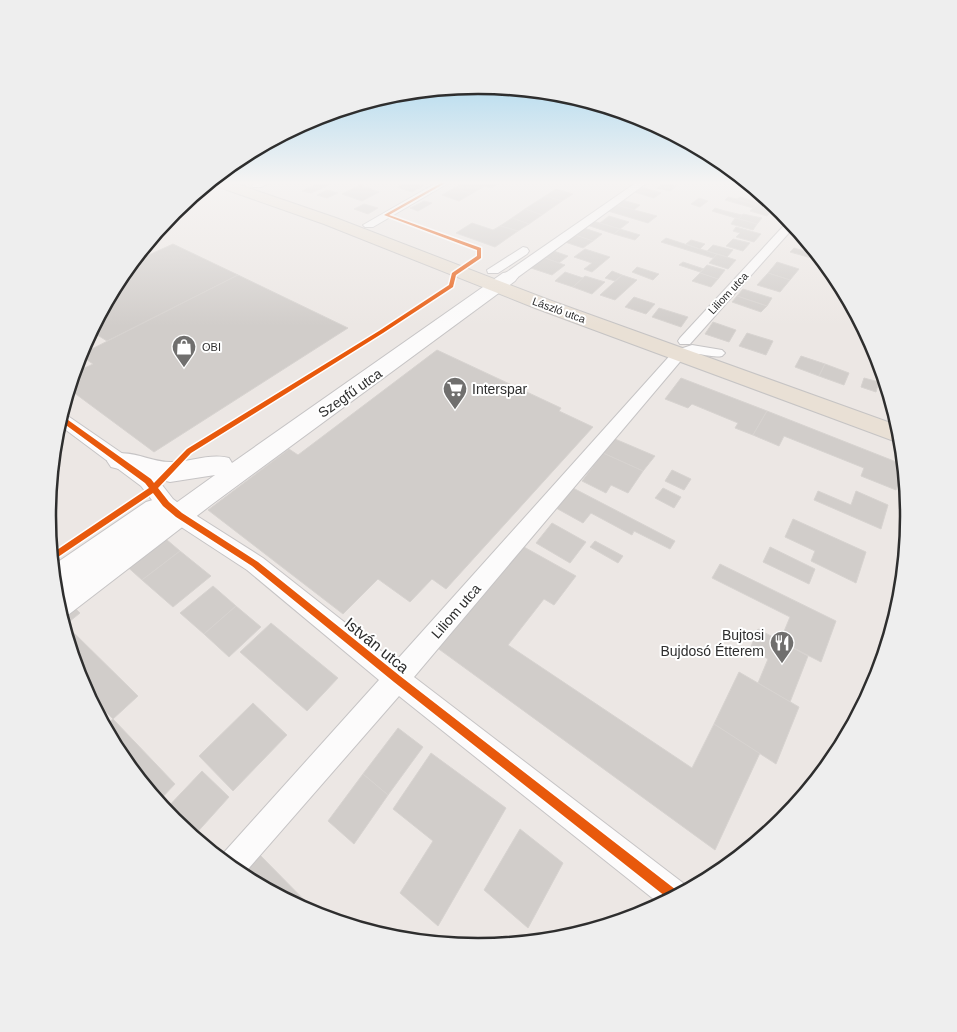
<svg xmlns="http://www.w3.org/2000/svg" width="957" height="1032" font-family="Helvetica,sans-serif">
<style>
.building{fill:#d1cdca;stroke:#d7d3d0}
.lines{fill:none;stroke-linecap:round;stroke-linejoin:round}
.street-casing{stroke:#c6c4c5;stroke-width:2}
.secondary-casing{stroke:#c6c4c5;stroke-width:2}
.primary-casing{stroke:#c6c4c4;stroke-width:2}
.street{fill:#fcfbfb;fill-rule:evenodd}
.secondary{fill:#fcfbfb;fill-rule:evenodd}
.primary{fill:#e9e0d5;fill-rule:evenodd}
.cycleway-casing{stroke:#fff;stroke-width:3}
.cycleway{fill:#e8590c;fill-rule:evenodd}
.labels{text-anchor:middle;stroke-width:4;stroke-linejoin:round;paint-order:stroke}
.far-street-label{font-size:11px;fill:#2e2e2e;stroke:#fff}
.far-poi-label{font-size:11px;fill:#2e2e2e;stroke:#fff;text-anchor:start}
.poi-label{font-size:14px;fill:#2e2e2e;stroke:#fff;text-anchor:start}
.street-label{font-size:14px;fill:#2e2e2e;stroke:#fff}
.near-street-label{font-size:16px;fill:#2e2e2e;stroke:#fff}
.rim{fill:none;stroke:#2e2e2e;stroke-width:2.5}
</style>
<rect width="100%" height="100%" fill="#ece7e4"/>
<g class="building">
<polygon points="321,182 329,185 311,193 302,191"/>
<polygon points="408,182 409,182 423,186 412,192 397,187"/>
<polygon points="466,182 470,182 485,186 471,194 454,188"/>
<polygon points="470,182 501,182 491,188"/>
<polygon points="664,183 676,186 670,191 657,188"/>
<polygon points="360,185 379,192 362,201 342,194"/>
<polygon points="641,187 661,193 654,198 634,192"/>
<polygon points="454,188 471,194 459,201 442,195"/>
<polygon points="556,189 573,194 562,201 545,196"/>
<polygon points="327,190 338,193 327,198 317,195"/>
<polygon points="545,196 562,201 542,215 525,209"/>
<polygon points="728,197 737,199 756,205 753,208 725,200"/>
<polygon points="740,197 751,200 758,203 756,205 737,199"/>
<polygon points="699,198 708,201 700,207 691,204"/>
<polygon points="622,200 640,205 634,210 616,205"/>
<polygon points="424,201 432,203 418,211 410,208"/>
<polygon points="761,201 776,205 777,206 767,216 750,211"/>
<polygon points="364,204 378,208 368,214 354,209"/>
<polygon points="616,205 657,216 648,223 608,211"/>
<polygon points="715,208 725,211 742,215 739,219 712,211"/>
<polygon points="525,209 542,215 529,224 512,218"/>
<polygon points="743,214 762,218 757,224 739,219"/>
<polygon points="609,216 629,222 620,229 600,223"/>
<polygon points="512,218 529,224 518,231 500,226"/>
<polygon points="735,218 739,219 757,224 753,230 731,224"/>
<polygon points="593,221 620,229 614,234 587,225"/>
<polygon points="472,223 493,230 500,226 518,231 495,247 456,233"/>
<polygon points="736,227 761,234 754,242 736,237 740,233 733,231"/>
<polygon points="584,228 602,234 593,241 575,235"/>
<polygon points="620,229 640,235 635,240 614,234"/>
<polygon points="575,235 593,241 583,248 565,242"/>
<polygon points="666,238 700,249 717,254 713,258 661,242"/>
<polygon points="733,239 750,243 743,251 726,246"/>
<polygon points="691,240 705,244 700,249 686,244"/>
<polygon points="173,244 238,275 107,341 91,331 120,276 131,263"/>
<polygon points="713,245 733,250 727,257 707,251"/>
<polygon points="794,248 818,255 815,259 790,252"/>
<polygon points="585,249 610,257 592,272 584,269 592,263 574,257"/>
<polygon points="551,250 568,256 559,263 542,257"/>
<polygon points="717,254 727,257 736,260 728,269 709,263"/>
<polygon points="542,257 559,263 565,265 552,275 528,267"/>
<polygon points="683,262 704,269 700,272 679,265"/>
<polygon points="777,262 799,269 790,280 768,273"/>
<polygon points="707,265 725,270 718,279 700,273"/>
<polygon points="637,267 659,274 653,280 632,272"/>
<polygon points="612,271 622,275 615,281 605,278"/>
<polygon points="565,272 583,278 573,287 555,281"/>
<polygon points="700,273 718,279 711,287 692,281"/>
<polygon points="768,273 790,280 780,292 757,285"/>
<polygon points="238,275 348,328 154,452 69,389 74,373 93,364 80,355"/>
<polygon points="622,275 637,280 615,300 600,295"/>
<polygon points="585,276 605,282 592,294 573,287"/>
<polygon points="743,289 772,298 767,306 737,296"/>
<polygon points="737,296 767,306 761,312 732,302"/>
<polygon points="634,297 655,304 646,314 625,307"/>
<polygon points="659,308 688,317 681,327 652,317"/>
<polygon points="713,322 736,330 729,342 705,334"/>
<polygon points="747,333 773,341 766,355 739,346"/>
<polygon points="437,350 561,408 559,411 593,427 446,589 432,579 410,602 378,579 343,614 208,510 289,449 298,455"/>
<polygon points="801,356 825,364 819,376 795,367"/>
<polygon points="825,364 849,373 844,385 819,376"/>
<polygon points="681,378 767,411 753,435 735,428 738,423 692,404 688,408 665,399"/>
<polygon points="864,378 879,382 876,392 861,387"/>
<polygon points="767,411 904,465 896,490 861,476 864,468 784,436 779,446 753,435"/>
<polygon points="615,439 655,456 643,471 603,453"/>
<polygon points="603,453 643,471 628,493 611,485 606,493 582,481"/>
<polygon points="672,470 691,479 684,490 665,481"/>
<polygon points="573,488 675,541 670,549 634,531 632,535 591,513 583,523 556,508"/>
<polygon points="663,488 681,497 674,508 655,498"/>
<polygon points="818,491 851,505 856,491 888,505 881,529 814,500"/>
<polygon points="793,519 866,552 856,583 811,561 815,551 785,537"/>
<polygon points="552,523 586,542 570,563 536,543"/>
<polygon points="160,534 180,551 142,580 122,562"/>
<polygon points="595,541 623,556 618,563 590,547"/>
<polygon points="524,547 576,576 554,605 544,599 508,645 692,768 714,724 760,753 715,850 436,647"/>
<polygon points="770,547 815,569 809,584 763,562"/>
<polygon points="180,551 211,576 173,607 142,580"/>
<polygon points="720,564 836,621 821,662 780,641 790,617 712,578"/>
<polygon points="213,586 236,606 204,634 180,613"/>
<polygon points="68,601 80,613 64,626 58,608"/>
<polygon points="236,606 261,627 229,657 204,634"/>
<polygon points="271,623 338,678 307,711 240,652"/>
<polygon points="758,629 808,656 790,702 758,683 768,659 750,649"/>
<polygon points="73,632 138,696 113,719 85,690 80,681 67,636"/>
<polygon points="739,672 799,707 776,764 714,724"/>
<polygon points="253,703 287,735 233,791 199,756"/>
<polygon points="113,719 175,784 158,802 120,755 104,726"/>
<polygon points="398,728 423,747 388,795 363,774"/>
<polygon points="431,753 506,808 438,926 400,893 433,841 393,809"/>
<polygon points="202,771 229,797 193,837 174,821 165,810"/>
<polygon points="363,774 388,795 354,844 328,821"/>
<polygon points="520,829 563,863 528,928 484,890"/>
<polygon points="255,850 320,916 237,873"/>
</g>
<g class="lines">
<defs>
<g id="street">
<polygon points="257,182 271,182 261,187 253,187 252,185"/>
<polygon points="438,182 450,182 373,227 365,227 363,225"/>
<polygon points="637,182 648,182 514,280 504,280 502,277 504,274"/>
<polygon points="790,219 795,226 690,344 680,344 678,341 680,338"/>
<polygon points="523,247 527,248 529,251 527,254 498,273 488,273 487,270"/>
<path d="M692 345 722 350 725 353 722 356C710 359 696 349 684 357L414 677 687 886 689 890 661 905 399 696 242 876 219 858 379 680 247 570 172 521 159 509 141 486 58 424 62 412 155 476 173 499 186 509 263 558 395 662 674 351Z"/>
</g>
<path id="secondary" d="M509 272 515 273 518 277 515 281 211 505 68 615 61 617 56 600 52 566 146 502 156 499 166 502 169 508 215 475 170 482 111 467 107 461 111 455C131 448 151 463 172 462 191 462 210 453 229 458L232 463 503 273Z"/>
<polygon id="primary" points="211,182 231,182 336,218 549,300 899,426 902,444 535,308 324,224 213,185"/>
</defs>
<use href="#street" class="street-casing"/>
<use href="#secondary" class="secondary-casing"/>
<use href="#primary" class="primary-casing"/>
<use href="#street" class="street"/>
<use href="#secondary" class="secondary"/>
<use href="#primary" class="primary"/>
<defs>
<polygon id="cycleway" points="443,182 447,182 389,215 481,248 481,258 456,275 453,287 383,333 191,453 158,488 169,502 182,513 258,562 400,676 680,893 681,894 670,900 394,682 252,566 176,517 163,506 153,493 52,561 51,554 149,488 145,483 59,420 61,415 151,479 154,483 187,449 379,331 449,285 452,273 477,256 477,250 384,215"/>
</defs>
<use href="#cycleway" class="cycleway-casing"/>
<use href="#cycleway" class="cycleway"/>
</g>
<linearGradient id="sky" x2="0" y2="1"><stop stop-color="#86caec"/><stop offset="0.56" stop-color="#f6f4f3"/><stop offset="1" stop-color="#f6f4f3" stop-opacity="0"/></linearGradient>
<rect width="957" height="326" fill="url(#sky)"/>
<defs>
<symbol id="shop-pin" viewBox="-11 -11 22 30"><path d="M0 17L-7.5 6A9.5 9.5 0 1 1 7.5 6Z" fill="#706f6e" stroke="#fff"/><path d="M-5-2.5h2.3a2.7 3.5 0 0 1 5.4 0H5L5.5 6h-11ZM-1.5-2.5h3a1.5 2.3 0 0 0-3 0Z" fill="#fff"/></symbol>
<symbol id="supermarket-pin" viewBox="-11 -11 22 30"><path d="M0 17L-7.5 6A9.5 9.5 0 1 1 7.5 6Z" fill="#706f6e" stroke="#fff"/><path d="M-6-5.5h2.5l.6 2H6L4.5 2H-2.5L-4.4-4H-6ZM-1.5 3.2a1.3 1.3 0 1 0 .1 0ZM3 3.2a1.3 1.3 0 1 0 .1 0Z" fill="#fff"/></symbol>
<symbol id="restaurant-pin" viewBox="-11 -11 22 30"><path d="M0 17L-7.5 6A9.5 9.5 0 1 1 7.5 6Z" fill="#706f6e" stroke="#fff"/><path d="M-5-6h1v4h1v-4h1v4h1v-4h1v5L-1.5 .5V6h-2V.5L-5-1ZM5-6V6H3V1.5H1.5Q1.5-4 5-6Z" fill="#fff"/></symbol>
</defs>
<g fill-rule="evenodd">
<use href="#shop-pin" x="170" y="333" width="28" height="38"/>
<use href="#supermarket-pin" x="441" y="375" width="28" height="38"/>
<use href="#restaurant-pin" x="768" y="629" width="28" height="38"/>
</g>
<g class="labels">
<g class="far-street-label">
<text transform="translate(728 293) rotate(-47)" y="4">Liliom utca</text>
<text transform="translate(559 310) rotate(20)" y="4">László utca</text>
</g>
<g class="far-poi-label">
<text x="202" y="351">OBI</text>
</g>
<g class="poi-label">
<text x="472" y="394">Interspar</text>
<text x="764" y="640" text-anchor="end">Bujtosi<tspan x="764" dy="16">Bujdosó Étterem</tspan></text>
</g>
<g class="street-label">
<text transform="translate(350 393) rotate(-35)" y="5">Szegfű utca</text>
<text transform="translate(456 611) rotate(-49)" y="5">Liliom utca</text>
</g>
<g class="near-street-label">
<text transform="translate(377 645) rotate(39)" y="6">István utca</text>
</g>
</g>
<path d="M0 0H957V1032H0ZM56 516a422 422 0 1 1 844 0a422 422 0 1 1-844 0Z" fill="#eee" fill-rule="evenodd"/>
<path class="rim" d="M56 516a422 422 0 1 1 844 0a422 422 0 1 1-844 0Z"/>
</svg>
